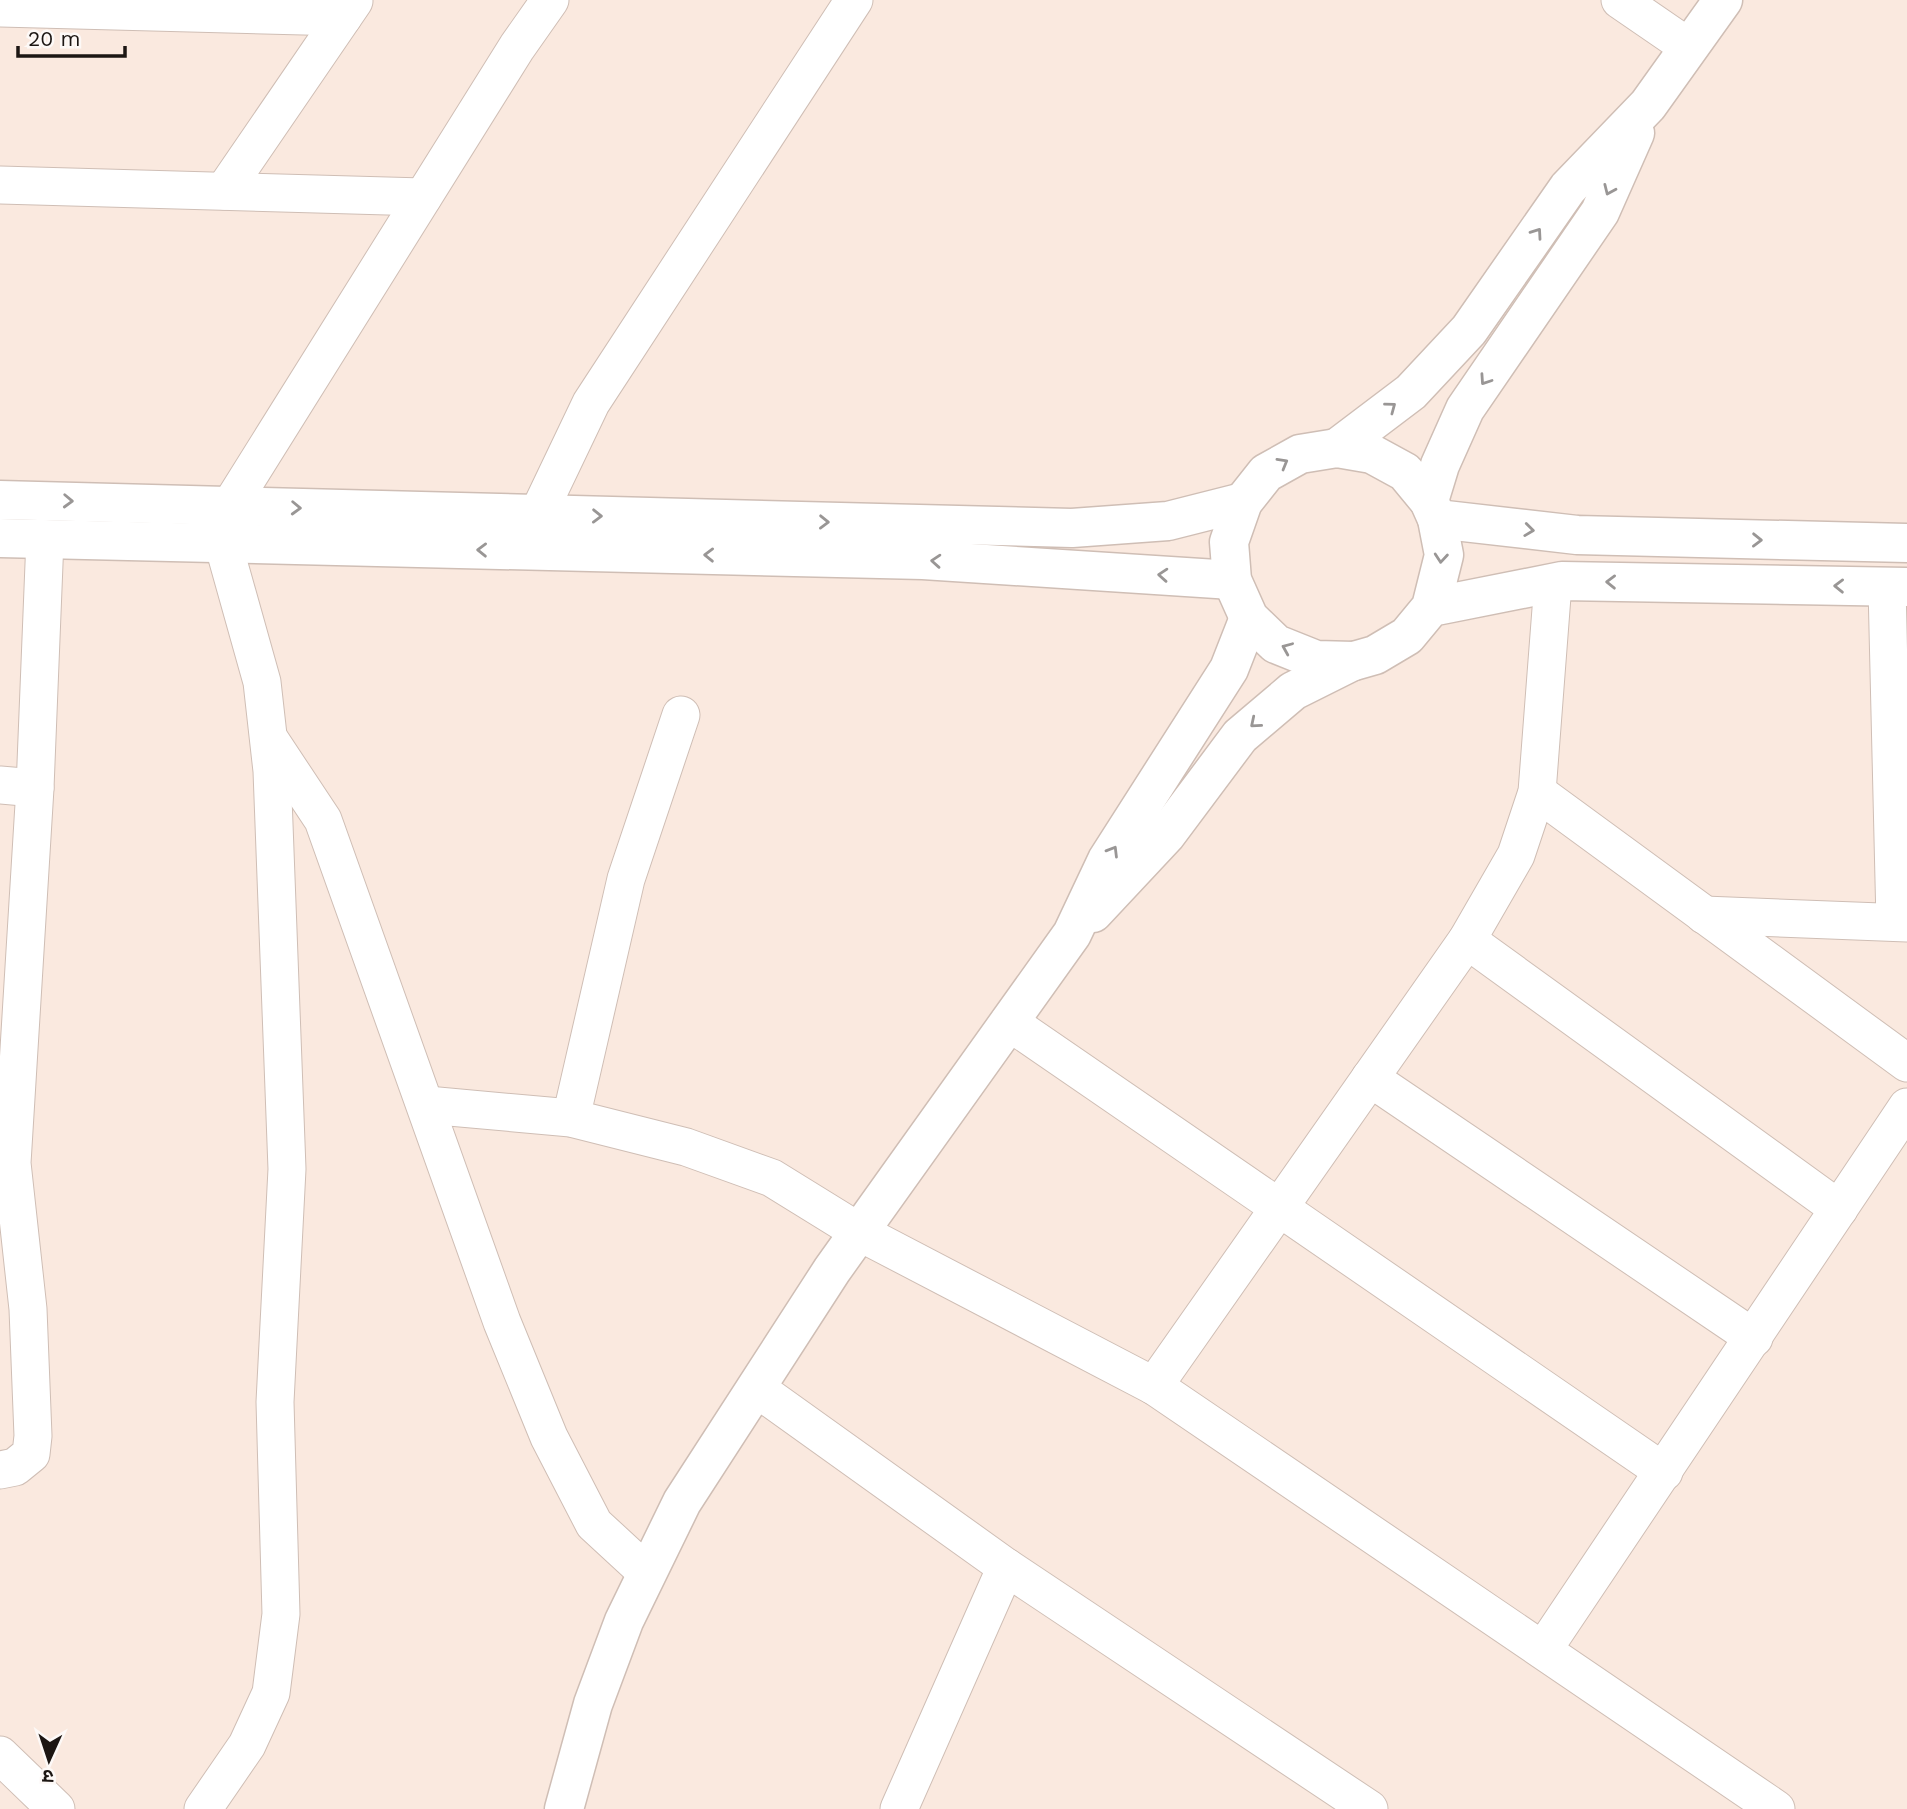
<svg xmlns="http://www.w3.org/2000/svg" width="1907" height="1809" font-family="'Work Sans','Noto Sans Devanagari',sans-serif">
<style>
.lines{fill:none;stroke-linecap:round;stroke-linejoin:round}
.minor-casing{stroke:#cfbeb5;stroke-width:39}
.tertiary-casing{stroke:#cfbeb5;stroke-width:41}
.minor{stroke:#fff;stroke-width:37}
.tertiary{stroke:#fff;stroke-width:38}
.oneway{stroke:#999695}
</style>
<rect width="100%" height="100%" fill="#fae9df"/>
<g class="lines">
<defs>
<g id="minor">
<polyline points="1620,0 1687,46"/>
<polyline points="0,8 343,17"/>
<polyline points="0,185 423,197"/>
<polyline points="224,191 354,1"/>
<polyline points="537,542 538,514 591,403 854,0"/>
<polyline points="1887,587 1895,922"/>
<polyline points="270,740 323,820 502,1322 549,1437 594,1524 646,1572"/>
<polyline points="0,785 35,788"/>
<polyline points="1537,792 1907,1063"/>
<polyline points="1704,915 1907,923"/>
<polyline points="1467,940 1839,1209"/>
<polyline points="1009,1022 1664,1472"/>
<polyline points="1370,1078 1754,1338"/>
<polyline points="427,1105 571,1118 686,1147 772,1178 861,1233 1154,1386 1776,1809"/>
<polyline points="571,1118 626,879 681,715"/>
<polyline points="1154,1386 1467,940 1516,855 1537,792 1553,583"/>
<polyline points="756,1388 1006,1567 1369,1809"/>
<polyline points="0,1470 15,1467 31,1454 33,1436 28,1309 12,1163 35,788 45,539"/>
<polyline points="1543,1650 1907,1107"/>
<polyline points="0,1755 56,1809"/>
<polyline points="203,1809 247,1745 271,1693 281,1614 275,1402 287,1169 272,771 262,682 223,543 230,506 517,47 550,0"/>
<polyline points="899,1809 1006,1567"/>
</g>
<g id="tertiary">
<polyline points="1337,448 1411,392 1469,330 1568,188 1648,105 1723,0"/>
<polyline points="0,500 1072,528 1168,521 1243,502"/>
<polyline points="1429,501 1440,465 1465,409 1600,212 1635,133"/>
<polyline points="1437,519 1577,535 1907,543"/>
<polyline points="0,538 923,560 1232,580"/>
<polyline points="1431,607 1444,555 1437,519 1429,501 1405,472 1372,454 1337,448 1300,454 1266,473 1243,502 1229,542 1232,580 1249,618 1276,644 1316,660 1354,661 1375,655 1407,636 1431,607 1562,581 1907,587"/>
<polyline points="1093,913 1166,835 1240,736 1293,691 1353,661"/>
<polyline points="564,1809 593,1704 624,1621 682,1502 832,1270 1072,934 1107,860 1229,669 1249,618"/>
</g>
</defs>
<use href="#minor" class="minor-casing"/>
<use href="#tertiary" class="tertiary-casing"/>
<use href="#minor" class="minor"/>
<use href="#tertiary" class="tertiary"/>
</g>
<defs><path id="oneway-chevron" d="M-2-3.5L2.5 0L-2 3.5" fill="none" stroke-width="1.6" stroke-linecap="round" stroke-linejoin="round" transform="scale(1.75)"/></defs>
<g class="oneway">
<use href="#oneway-chevron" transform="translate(1609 190) rotate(114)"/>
<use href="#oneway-chevron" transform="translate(1537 233) rotate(-55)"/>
<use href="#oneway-chevron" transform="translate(1485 380) rotate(124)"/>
<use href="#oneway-chevron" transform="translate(1391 407) rotate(-37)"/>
<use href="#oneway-chevron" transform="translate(1283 463) rotate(-30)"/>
<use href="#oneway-chevron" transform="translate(68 501) rotate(2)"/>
<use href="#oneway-chevron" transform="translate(296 508) rotate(2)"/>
<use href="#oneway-chevron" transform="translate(597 516) rotate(1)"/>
<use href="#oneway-chevron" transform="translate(824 522) rotate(1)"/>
<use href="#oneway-chevron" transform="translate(1529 530) rotate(7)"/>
<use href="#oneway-chevron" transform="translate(1757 540) rotate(1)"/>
<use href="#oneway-chevron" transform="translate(482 550) rotate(-179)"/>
<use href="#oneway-chevron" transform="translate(709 555) rotate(-179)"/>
<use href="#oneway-chevron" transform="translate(1441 558) rotate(95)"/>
<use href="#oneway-chevron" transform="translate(936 561) rotate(-176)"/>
<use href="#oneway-chevron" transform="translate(1163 575) rotate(-176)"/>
<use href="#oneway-chevron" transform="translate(1611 582) rotate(-179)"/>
<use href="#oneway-chevron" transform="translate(1839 586) rotate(-179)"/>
<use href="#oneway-chevron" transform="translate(1287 648) rotate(-157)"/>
<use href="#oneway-chevron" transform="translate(1255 723) rotate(140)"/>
<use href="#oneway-chevron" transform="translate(1113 851) rotate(-59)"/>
</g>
<g transform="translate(49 1760) rotate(183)" stroke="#fdf9f7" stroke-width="5" paint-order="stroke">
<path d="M0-5L12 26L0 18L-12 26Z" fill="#1c1613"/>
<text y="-10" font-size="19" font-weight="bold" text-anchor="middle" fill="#1c1613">उ</text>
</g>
<path d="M18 46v10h107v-10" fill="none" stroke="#1c1613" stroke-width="3.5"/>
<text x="28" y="46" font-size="21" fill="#1c1613" stroke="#fdf9f7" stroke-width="5" paint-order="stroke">20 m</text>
</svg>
